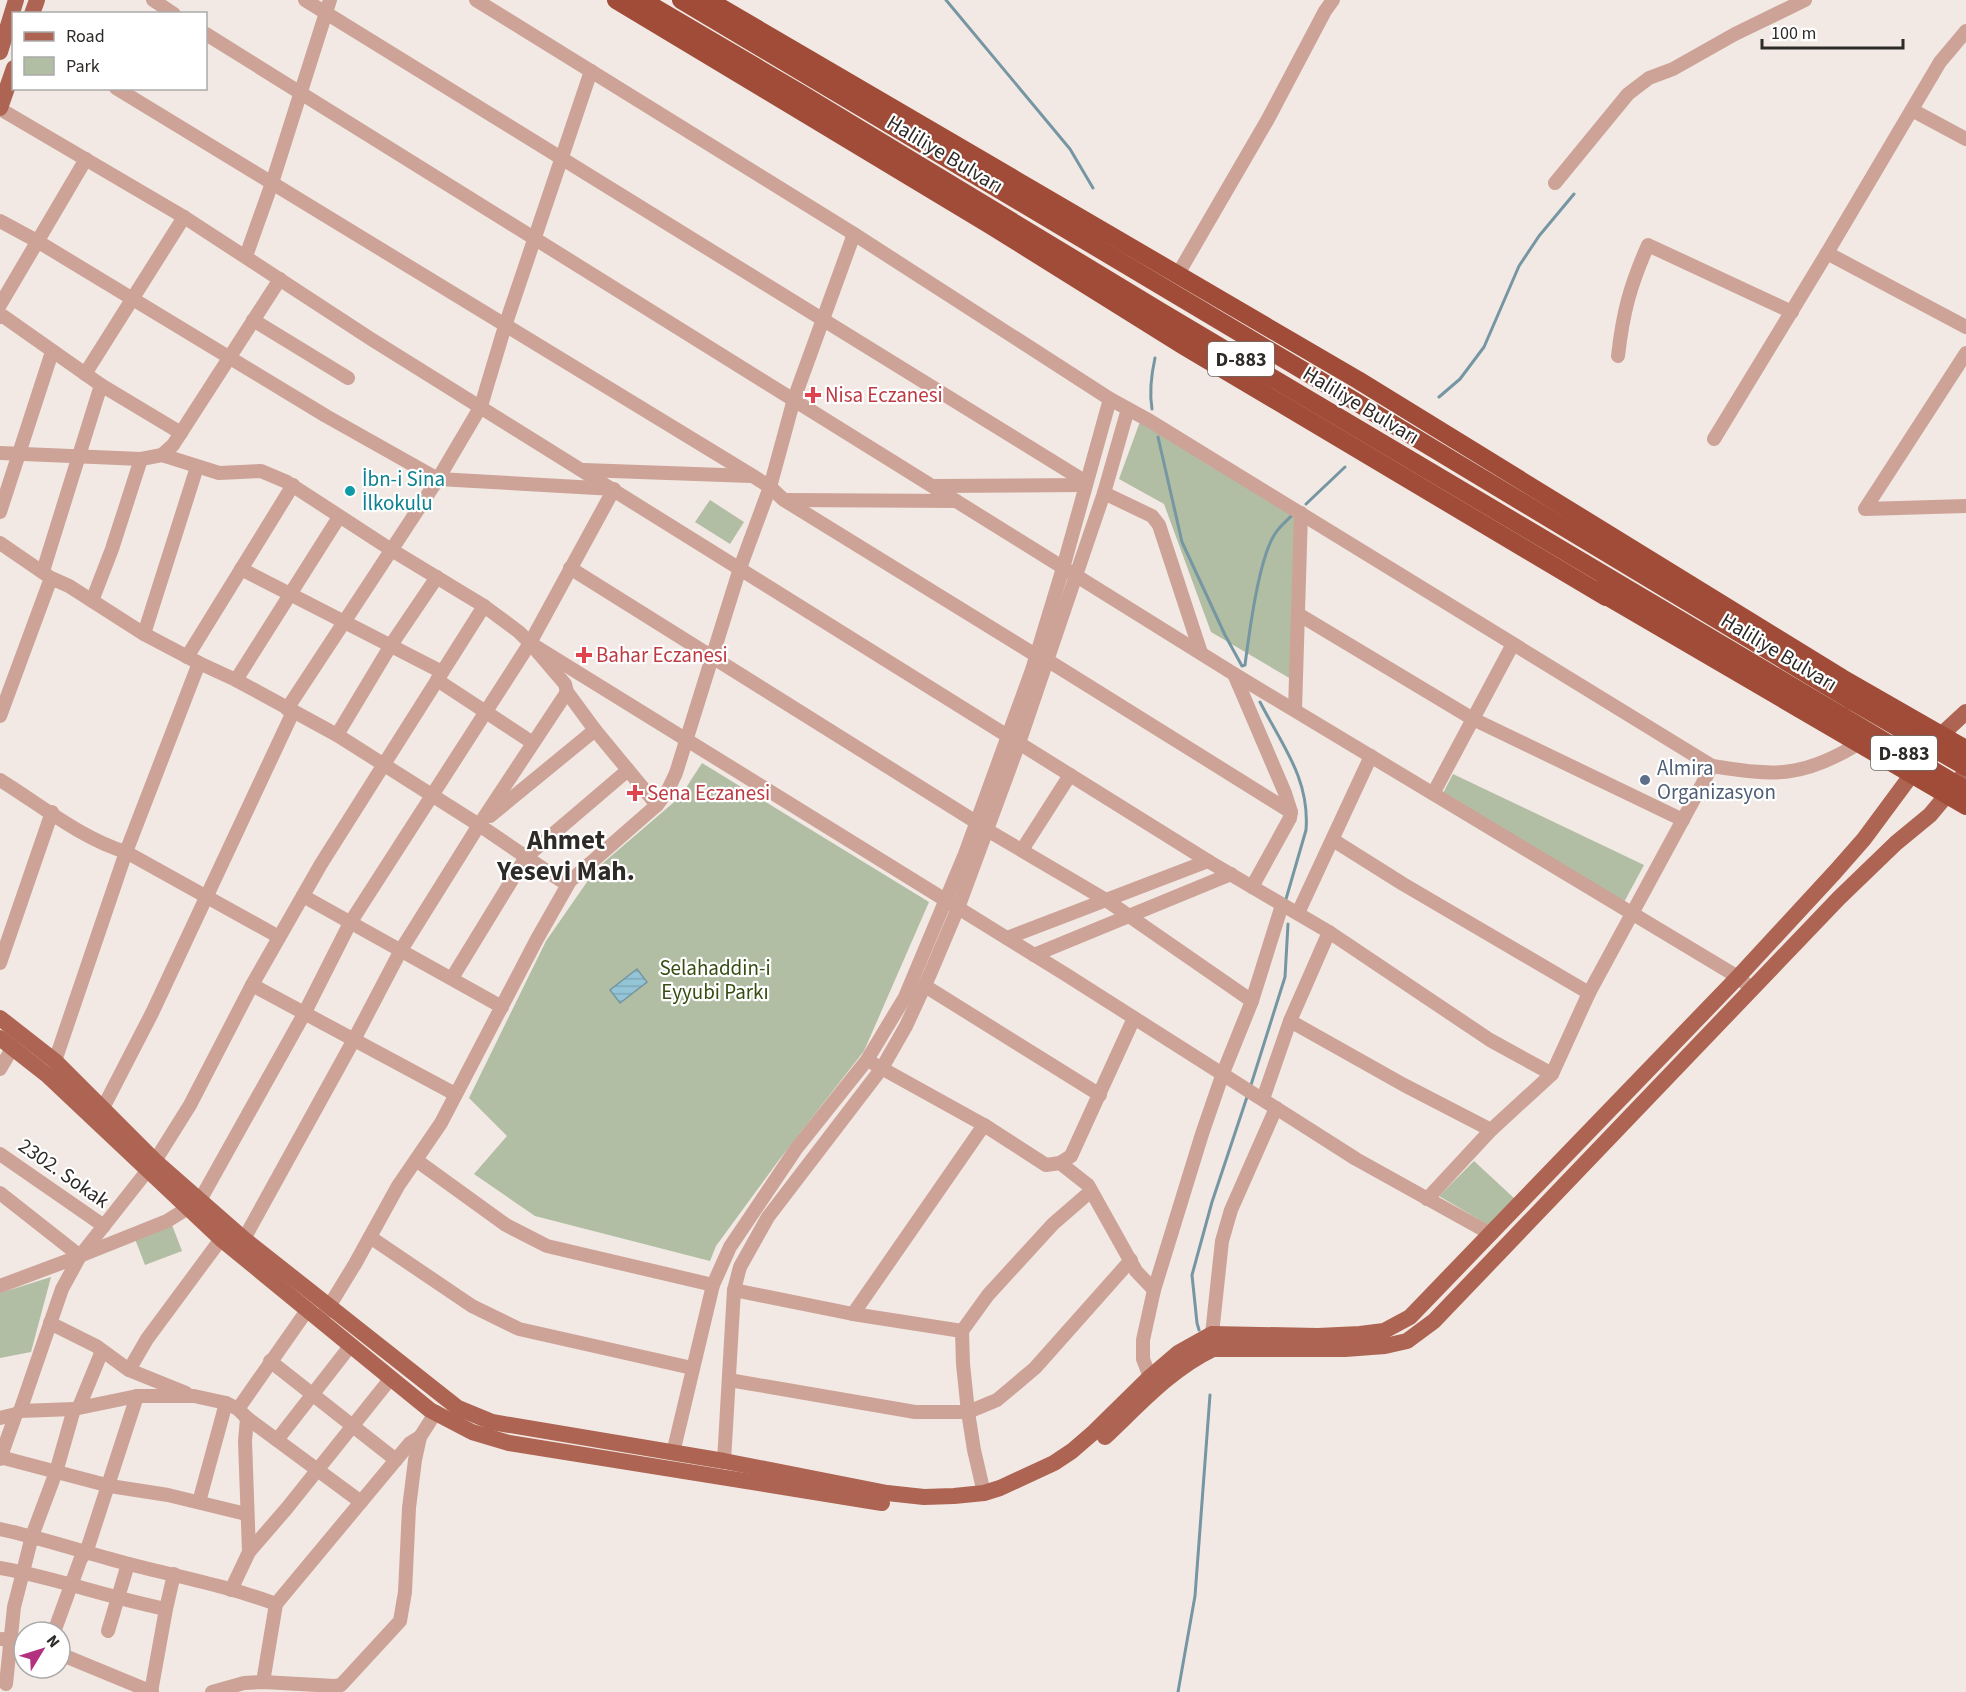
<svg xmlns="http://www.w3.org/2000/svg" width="1966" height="1692" font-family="'Source Sans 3',sans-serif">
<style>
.park{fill:#b1bea3}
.water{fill:url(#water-rules);stroke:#7596a2;stroke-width:1.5}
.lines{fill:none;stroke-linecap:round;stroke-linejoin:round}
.stream{stroke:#7596a2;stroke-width:3}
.minor{stroke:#cda398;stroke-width:14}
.major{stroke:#ae6452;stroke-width:16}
.highway{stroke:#a04c38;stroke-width:18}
.highway-bridge{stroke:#a04c38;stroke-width:18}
.health-dot{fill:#e0444e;stroke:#fff;stroke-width:2}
.culture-dot{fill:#0f9aa8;stroke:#fff;stroke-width:2}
.service-dot{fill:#5c6f8a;stroke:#fff;stroke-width:2}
.labels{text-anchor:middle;stroke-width:4.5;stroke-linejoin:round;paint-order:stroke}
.shield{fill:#fff;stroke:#6c6a68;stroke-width:1.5}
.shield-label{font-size:20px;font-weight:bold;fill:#2d2a28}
.street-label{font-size:21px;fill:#2d2a28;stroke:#fff}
.health-label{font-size:21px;fill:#be3a42;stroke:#fff;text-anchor:start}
.culture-label{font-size:21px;fill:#0d838f;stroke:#fff;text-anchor:start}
.service-label{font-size:21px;fill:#4e5e75;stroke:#fff;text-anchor:start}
.park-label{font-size:21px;fill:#364c11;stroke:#fff}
.district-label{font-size:27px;font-weight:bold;fill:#2d2a28;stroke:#fff}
</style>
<defs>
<pattern id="water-rules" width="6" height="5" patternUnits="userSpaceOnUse" patternTransform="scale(1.5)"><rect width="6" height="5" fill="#94c5d6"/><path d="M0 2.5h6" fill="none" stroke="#80a9b8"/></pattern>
</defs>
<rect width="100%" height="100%" fill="#f2e9e4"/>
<g class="park">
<polygon points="1142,416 1295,513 1291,679 1211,632 1164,504 1119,479"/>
<polygon points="710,500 744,522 730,544 695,522"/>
<polygon points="702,763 929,902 864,1051 779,1160 716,1246 710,1261 535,1216 474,1174 507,1136 469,1098 546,941 596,869 680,797"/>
<polygon points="1453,774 1644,865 1623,904 1443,793"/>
<polygon points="1474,1161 1515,1199 1490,1226 1439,1196"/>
<polygon points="172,1225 182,1251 145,1265 135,1239"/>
<polygon points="51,1277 31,1352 0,1358 0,1293"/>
</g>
<polygon class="water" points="637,969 647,982 620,1003 610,990"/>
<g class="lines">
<g class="stream">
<polyline points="946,0 1070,149 1093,188"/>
<polyline points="1439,397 1460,379 1484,347 1519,266 1539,236 1574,194"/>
<path d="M1152 409C1149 391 1151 376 1155 358"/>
<path d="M1158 437 1182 542 1225 635 1242 666 1245 665C1249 635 1259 553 1277 531 1281 525 1288 520 1293 514"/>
<polyline points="1306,504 1345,467"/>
<path d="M1260 702C1282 745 1310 779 1306 830L1286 899"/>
<polyline points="1250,1088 1285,977 1288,924"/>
<polyline points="1199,1330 1197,1323 1192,1275 1212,1202 1248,1094"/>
<polyline points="1178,1692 1195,1596 1210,1395"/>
</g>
<g class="minor">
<polyline points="153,0 174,14"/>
<polyline points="305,0 1086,482"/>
<path d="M476 0 854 234 1110 399 1150 421 1712 766C1775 776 1802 778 1858 744"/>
<polyline points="206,34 1234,674 1738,977 1751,988"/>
<polyline points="116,88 753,476 770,487 784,500 1037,656 1047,660 1291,812"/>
<polyline points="0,109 184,217 371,339 1208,861 1329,932 1490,1040 1552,1074"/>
<polyline points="1912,110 1966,139"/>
<polyline points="1555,183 1628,94 1649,78 1673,69 1735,34 1805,0"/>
<polyline points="0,221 37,241 326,416 438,479 614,489 530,643 565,684 567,692 595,730 657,805"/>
<polyline points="1827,253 1940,62 1966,31"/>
<polyline points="246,256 272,183 330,0"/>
<polyline points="1178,274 1268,119 1325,11 1333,0"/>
<polyline points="0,305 86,159"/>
<polyline points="0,317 3,316 101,385 181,433"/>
<polyline points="253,320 348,378"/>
<polyline points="1966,353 1865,509 1966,506"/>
<path d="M1618 356C1623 312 1630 286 1648 245L1792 312"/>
<polyline points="85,374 184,217"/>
<polyline points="1714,439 1827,253 1966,327"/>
<polyline points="0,453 141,459 162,455 173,445 280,279"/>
<polyline points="162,455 219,473 261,471 287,482 390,549 484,606 519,632 530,643 1065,974 1356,1159 1491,1234"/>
<polyline points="584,470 751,476"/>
<polyline points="933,486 1085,485"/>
<polyline points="1104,493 1152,516 1159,525 1201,653"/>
<polyline points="787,500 956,501"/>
<polyline points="0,512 52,352"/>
<polyline points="0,543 51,578 69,586 144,634 199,663 236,680 337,735 479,825 560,880 570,881"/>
<polyline points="570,568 976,822"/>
<polyline points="241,569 442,672"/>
<polyline points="43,571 101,385"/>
<polyline points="92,601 112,549 141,459"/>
<polyline points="1298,614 1473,719 1683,820"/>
<polyline points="144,634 197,467"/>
<polyline points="187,657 293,485"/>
<polyline points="199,663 126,852 279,937"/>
<polyline points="1234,674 1285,793 1291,812 1290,818 1252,887"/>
<polyline points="236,680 339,517"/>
<polyline points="437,680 533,743"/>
<polyline points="287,709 438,479 481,406 505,326 591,71"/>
<polyline points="1295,710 1301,513"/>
<polyline points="0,716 51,578"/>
<polyline points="337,735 391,645 437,577"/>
<path d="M0 780C39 804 82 839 126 852L55 1061"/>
<polyline points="1434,792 1513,644"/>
<polyline points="490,816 595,730"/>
<polyline points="987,830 1106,900 1252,1001"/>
<polyline points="1333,840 1403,884 1589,993"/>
<polyline points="1022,850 1070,775"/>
<polyline points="303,896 502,1007"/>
<polyline points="1298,913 1371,756"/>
<polyline points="1007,938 1208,861"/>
<polyline points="1034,955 1231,874"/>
<polyline points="0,963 52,812"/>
<polyline points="452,978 526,857 628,770"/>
<polyline points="252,985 455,1094"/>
<polyline points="925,986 1100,1095"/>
<polyline points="1290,1021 1404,1085 1491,1130"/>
<polyline points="874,1064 984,1125 1046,1165 1060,1163 1071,1156 1134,1018"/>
<polyline points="0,1069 13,1047"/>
<polyline points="1263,1099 1290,1021 1329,932"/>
<polyline points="103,1108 152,1013 293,712"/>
<polyline points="0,1154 104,1226"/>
<polyline points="416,1160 506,1225 547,1246 713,1285"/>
<polyline points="1060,1163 1088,1185 1136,1271 1154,1290"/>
<polyline points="0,1193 80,1256 62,1289 20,1411"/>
<polyline points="1427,1199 1491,1130 1552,1074 1589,993 1712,766"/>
<polyline points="199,1202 304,1014 350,923 530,643"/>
<polyline points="370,1237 472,1306 519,1329 692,1368"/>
<polyline points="244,1239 357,1034 401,950 479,825 567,692"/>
<polyline points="82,1255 167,1221 188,1208"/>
<polyline points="0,1286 80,1256 155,1161 190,1105 252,985 321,864 484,606"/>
<polyline points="734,1290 853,1314 962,1331"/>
<polyline points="325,1313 355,1264 398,1186 441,1123 537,939 570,881 657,805 668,790 676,773 740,568 770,487 794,399 854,234"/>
<polyline points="853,1314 984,1125"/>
<polyline points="50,1323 96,1346 129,1370 186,1393"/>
<polyline points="1212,1334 1222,1241 1231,1210 1276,1108"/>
<polyline points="270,1361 396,1460"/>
<polyline points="129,1370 147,1339 221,1239"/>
<polyline points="1150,1377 1143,1359 1143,1340 1154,1290 1202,1134 1223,1073 1252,1001 1282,905"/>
<polyline points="729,1380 915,1412 968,1412 997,1400 1035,1368 1131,1260"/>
<polyline points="79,1407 102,1351"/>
<polyline points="238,1409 308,1309"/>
<polyline points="0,1418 16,1414 20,1411 74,1409 137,1396 194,1396 226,1403 238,1409 247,1418 361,1502"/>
<polyline points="247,1418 245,1441 249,1552"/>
<polyline points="277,1440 351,1345"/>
<polyline points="673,1453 713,1285 730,1247 796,1149 867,1060 905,997 965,854 1032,670 1063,568 1110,399"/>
<polyline points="0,1457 110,1486 168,1495 246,1514"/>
<polyline points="0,1459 16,1414"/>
<polyline points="724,1461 734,1290 740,1267 768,1217 882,1068 906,1026 930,974 958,908 1019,743 1104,493 1128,409"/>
<polyline points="984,1493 974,1450 968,1412 963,1364 962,1331 988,1295 1053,1224 1091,1191"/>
<polyline points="199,1502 226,1403"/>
<path d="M0 1529C42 1538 83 1552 125 1563 175 1576 228 1586 276 1604L410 1443 420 1437"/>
<path d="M0 1568C56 1578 110 1598 166 1609"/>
<polyline points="231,1590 249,1552 287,1508 391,1378"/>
<polyline points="108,1631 128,1564"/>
<polyline points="54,1632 81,1558 86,1553 137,1396"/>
<polyline points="2,1639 24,1643"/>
<polyline points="60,1654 152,1692"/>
<polyline points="263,1682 276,1604"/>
<polyline points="6,1684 14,1607 23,1572 32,1536 56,1472 74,1409"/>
<polyline points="151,1692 166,1609 174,1574"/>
<polyline points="212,1692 244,1683 263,1682 335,1686 341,1685 400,1621 405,1592 409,1508 415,1460 420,1437 436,1412"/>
</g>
<g class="major">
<polyline points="32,14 37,0"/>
<polyline points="0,52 16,0"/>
<polyline points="0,108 14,68"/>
<polyline points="0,1018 55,1061 155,1161 244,1239 458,1408 492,1422 724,1461 887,1493 924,1497 954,1496 984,1493 1000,1488 1054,1463 1072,1451 1094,1432 1150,1377 1178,1353 1212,1334 1318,1336 1360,1334 1384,1331 1410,1317 1738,977 1835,872 1864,839 1941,735 1966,712"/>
<polyline points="0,1038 47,1075 221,1239 398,1384 430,1410 472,1432 509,1443 882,1503"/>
<path d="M1105 1437C1139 1405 1171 1369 1213 1349H1345L1385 1346 1407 1341 1434 1321 1839 898 1896 843 1930 815 1966 772"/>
</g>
<g class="highway">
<polyline points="616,0 990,225 1184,346 1606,597"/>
<polyline points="642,0 800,93 1163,313 1842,716"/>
<polyline points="681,0 1346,396 1852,701"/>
<polyline points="708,0 1358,380 1842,678 1966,749"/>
<polyline points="1596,590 1966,806"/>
</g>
<g class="highway-bridge">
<polyline points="1852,701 1966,767"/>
<polyline points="1842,716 1966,790"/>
</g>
</g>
<g class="health-dot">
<path d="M810 386h6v6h6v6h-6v6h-6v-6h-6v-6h6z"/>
<path d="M581 646h6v6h6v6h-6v6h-6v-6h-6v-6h6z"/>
<path d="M632 784h6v6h6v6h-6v6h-6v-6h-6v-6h6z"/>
</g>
<circle class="culture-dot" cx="350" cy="491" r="6"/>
<circle class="service-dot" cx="1645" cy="780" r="6"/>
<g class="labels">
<g class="shield">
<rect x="1208" y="342" width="66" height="34" rx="4.5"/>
<rect x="1871" y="736" width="66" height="34" rx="4.5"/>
</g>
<g class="shield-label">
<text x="1241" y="366">D-883</text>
<text x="1904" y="760">D-883</text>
</g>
<g class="street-label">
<text transform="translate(945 154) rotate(31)" y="7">Haliliye Bulvarı</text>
<text transform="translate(1361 405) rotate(31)" y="7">Haliliye Bulvarı</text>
<text transform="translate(1779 652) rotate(31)" y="7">Haliliye Bulvarı</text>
<text transform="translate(64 1173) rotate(35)" y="7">2302. Sokak</text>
</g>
<g class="health-label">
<text x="825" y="402">Nisa Eczanesi</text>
<text x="596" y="662">Bahar Eczanesi</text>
<text x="647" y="800">Sena Eczanesi</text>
</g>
<g class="culture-label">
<text x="362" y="486">İbn-i Sina<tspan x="362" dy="24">İlkokulu</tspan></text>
</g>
<g class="service-label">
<text x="1657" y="775">Almira<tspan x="1657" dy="24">Organizasyon</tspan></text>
</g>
<g class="park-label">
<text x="715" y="975">Selahaddin-i<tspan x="715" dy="24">Eyyubi Parkı</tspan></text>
</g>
<g class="district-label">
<text x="566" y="849">Ahmet<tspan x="566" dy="31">Yesevi Mah.</tspan></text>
</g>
</g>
<rect x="12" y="12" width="195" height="78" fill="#ffffff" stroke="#abaaa9" stroke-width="1.5"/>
<rect x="24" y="32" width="30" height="9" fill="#ae6452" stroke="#abaaa9" stroke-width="1.5"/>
<text x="66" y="42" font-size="18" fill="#2d2a28">Road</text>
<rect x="24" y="57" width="30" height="18" fill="#b1bea3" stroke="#abaaa9" stroke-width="1.5"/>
<text x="66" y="72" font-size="18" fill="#2d2a28">Park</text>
<g transform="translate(42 1650) rotate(52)"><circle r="28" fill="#ffffff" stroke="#abaaa9" stroke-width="1.5"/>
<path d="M0-4.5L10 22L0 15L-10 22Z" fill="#b2327f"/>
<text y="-9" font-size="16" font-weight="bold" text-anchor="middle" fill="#2d2a28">N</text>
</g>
<path d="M1762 39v9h141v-9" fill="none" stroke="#2d2a28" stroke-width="3"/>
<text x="1771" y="39" font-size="18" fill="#2d2a28" stroke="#ffffff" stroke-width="4.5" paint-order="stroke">100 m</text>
</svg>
